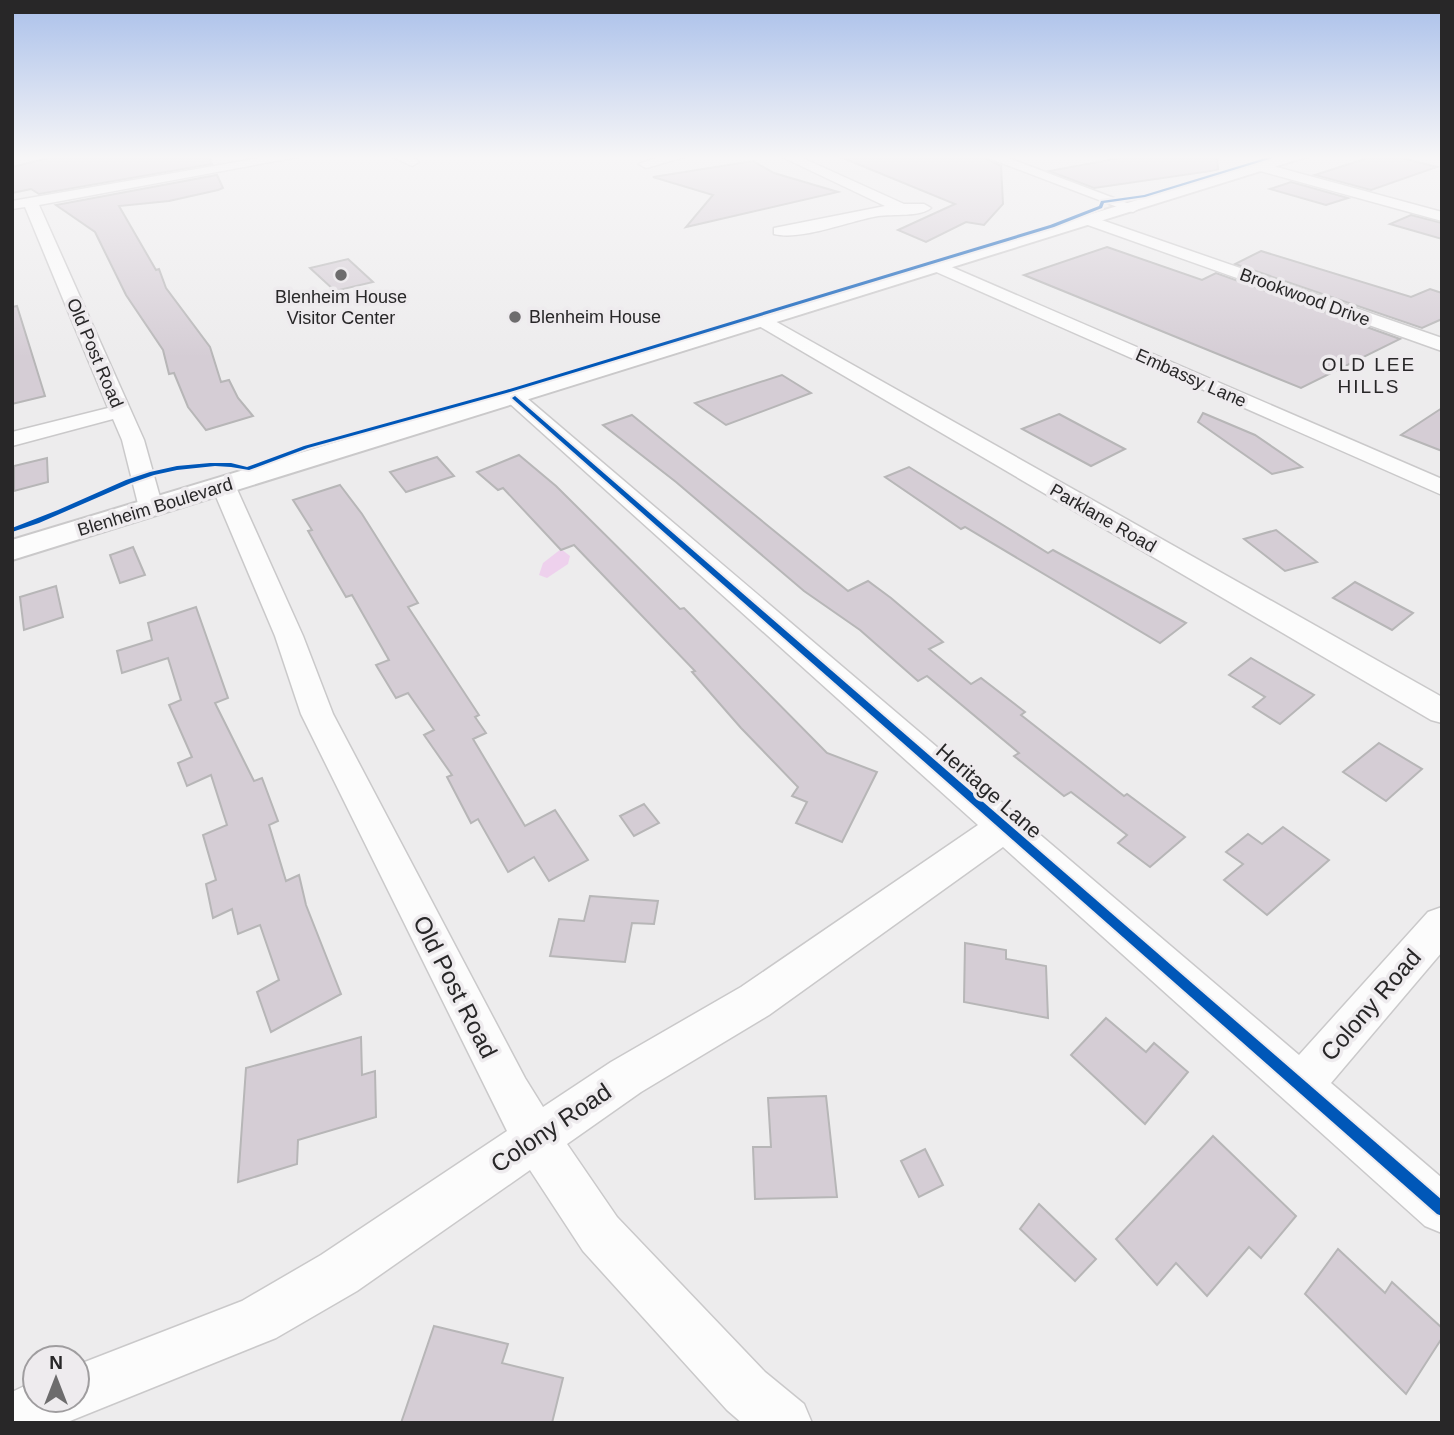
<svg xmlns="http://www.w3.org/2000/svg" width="1454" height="1435" font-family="Helvetica,sans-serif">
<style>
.water{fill:#eed1ed}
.building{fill:#d5cdd5;stroke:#b7b6b7;stroke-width:2}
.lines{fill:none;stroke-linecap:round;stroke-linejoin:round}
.minor-casing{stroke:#cac9ca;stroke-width:3}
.secondary-casing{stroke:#cac9ca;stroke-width:4}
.minor{fill:#fcfcfc;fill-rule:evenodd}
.secondary{fill:#fcfcfc;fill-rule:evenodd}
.cycleway-casing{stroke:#eeebee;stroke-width:4}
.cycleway{fill:#0057b8;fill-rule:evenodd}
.poi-dot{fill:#6d6c6d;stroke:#eeebee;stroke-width:2.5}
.labels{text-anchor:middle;stroke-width:7;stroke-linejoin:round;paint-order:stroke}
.far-poi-label{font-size:18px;fill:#282728;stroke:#eeebee}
.far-street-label{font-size:18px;fill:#282728;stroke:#eeebee}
.far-neighbourhood-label{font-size:19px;letter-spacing:2px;fill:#282728;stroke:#eeebee}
.street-label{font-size:21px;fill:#282728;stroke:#eeebee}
.near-street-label{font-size:24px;fill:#282728;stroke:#eeebee}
</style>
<rect width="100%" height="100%" fill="#edeced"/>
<polygon class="water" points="561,549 570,556 568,564 547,578 539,575 543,563"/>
<g class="building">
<polygon points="57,156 209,156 212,164 39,194 31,189 12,193 12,167"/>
<polygon points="838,156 981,156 1001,166 1003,204 984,225 966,222 926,242 898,230 955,204"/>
<polygon points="1131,156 1217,156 1218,170 1094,188 1049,171"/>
<polygon points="1374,156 1394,156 1437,167 1371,190 1315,175"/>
<polygon points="753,161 774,173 838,192 686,227 713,195 653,177"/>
<polygon points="217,175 223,188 218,190 169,201 119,206 156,270 159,269 166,288 210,347 221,382 229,380 238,398 253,416 206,430 188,407 174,373 169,374 163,350 126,295 95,232 56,205"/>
<polygon points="1291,182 1348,198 1326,205 1270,189"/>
<polygon points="1411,215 1442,223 1442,239 1390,224"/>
<polygon points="1107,247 1202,280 1216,273 1400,339 1301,388 1024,275"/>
<polygon points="1261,251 1411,297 1430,289 1442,293 1442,319 1422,328 1235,264"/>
<polygon points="348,259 373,282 335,291 310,268"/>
<polygon points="17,306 45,396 12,404 12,307"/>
<polygon points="782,375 811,393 726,425 695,403"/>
<polygon points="1442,408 1442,451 1401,435"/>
<polygon points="1203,413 1255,435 1302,467 1272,474 1198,422"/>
<polygon points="1059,414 1104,438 1125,449 1091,466 1022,429"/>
<polygon points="632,415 848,591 868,581 891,598 943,642 929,649 971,684 981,678 1025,712 1021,715 1124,796 1127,794 1185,837 1150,867 1118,843 1127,835 1071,792 1064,796 1014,756 1019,753 927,676 918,681 860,630 804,591 676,482 603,425"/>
<polygon points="519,455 556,486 680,609 684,608 827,753 877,772 842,842 796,823 807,802 792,796 798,787 741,728 692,672 695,671 574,545 561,550 503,488 498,490 477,472"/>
<polygon points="437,457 454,476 406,492 390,472"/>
<polygon points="47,458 48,482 14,491 14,466"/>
<polygon points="909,467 1048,553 1053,550 1186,623 1160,643 965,527 961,529 885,477"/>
<polygon points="340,485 362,514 418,603 408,607 479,715 475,717 486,733 473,739 525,826 555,810 588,860 549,881 534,857 508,872 478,819 471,823 447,777 452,775 424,735 434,730 408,693 396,698 376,665 389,660 352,595 346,597 324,559 308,531 312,530 293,500"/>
<polygon points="1276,530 1317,562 1285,571 1244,539"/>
<polygon points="133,547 145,575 120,583 110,555"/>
<polygon points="1355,582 1413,613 1392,630 1333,598"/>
<polygon points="56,586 63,617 24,630 20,597"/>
<polygon points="196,607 228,698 215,703 254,781 262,778 278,821 269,825 286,881 299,875 306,905 341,994 271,1032 257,992 279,980 260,925 238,934 232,909 213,918 206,884 216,880 203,835 227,825 211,775 187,786 178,763 192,757 169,705 181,700 168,658 122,673 117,651 152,640 148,623"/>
<polygon points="1251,658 1314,695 1280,724 1253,707 1265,697 1229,675"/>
<polygon points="1379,743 1422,769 1386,801 1343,772"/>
<polygon points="644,804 659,823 634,836 620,816"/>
<polygon points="1283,827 1329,860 1267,915 1224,880 1243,864 1226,852 1248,834 1262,844"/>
<polygon points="590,896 658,901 654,924 632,923 625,962 550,956 559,919 584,921"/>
<polygon points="965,943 1006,950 1006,959 1046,966 1048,1018 964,1002"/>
<polygon points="1106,1018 1146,1052 1154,1043 1188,1072 1145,1124 1071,1055"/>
<polygon points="361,1037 362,1075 375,1071 376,1117 298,1140 297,1164 238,1182 246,1068"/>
<polygon points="826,1096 837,1197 755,1199 753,1147 771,1147 768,1098"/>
<polygon points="1213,1136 1296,1216 1261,1258 1249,1247 1207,1296 1176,1263 1157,1285 1116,1239"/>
<polygon points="925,1149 943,1185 919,1197 901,1161"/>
<polygon points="1039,1204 1096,1259 1075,1281 1020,1229"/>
<polygon points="1338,1249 1385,1293 1392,1282 1442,1328 1442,1338 1406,1394 1305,1294"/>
<polygon points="434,1326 508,1344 502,1363 563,1378 552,1423 401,1423"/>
</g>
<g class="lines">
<defs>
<g id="minor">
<polygon points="272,156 303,156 39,205 144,440 163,508 160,513 142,513 139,508 122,440 113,419 12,446 12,432 108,408 25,207 12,209 12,201"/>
<polygon points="391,156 410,156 419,162 412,166"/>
<polygon points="662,156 688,156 646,168 639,164"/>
<path d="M780 156H798L904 204H924L931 208C921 217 892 214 878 216 849 221 801 241 774 234V228L885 206Z"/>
<polygon points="983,156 1003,156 1140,208 1133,212 1128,211"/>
<polygon points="1265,164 1442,212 1442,221 1260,171 1260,165"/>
<polygon points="1090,216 1442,338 1442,351 1085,224 1082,221"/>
<polygon points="940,262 1442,479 1442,495 934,271 932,267"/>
<polygon points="766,316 1442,697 1442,723 1431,720 759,326 757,322 759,318"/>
<polygon points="515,392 522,394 1299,1055 1428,912 1442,907 1442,952 1331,1083 1442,1178 1442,1233 1425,1226 1003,847 769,1015 641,1092 567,1144 617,1217 765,1372 804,1404 812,1423 742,1423 727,1410 583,1251 530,1170 357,1291 276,1338 65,1423 12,1423 12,1392 35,1381 35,1400 77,1400 77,1365 242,1301 321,1255 507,1131 301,714 275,636 212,487 216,482 232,482 236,487 303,636 333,714 525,1078 543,1107 611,1062 741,987 978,825 508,402 505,398"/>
</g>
<polygon id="secondary" points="1283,156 1309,156 12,560 12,540"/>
</defs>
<use href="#minor" class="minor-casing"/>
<use href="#secondary" class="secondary-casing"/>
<use href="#minor" class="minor"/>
<use href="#secondary" class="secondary"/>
<defs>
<g id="cycleway">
<polygon points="1272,156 1279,156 1145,197 1104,203 1102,208 1054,227 510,392 308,448 249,470 231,467 215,466 177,470 154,475 131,483 39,523 12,532 12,528 58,510 126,480 150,472 177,466 210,463 231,463 247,467 304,446 506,390 1050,225 1099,206 1101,201 1144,195"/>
<polygon points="515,396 1442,1200 1442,1216 1437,1214 513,399 512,398"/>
</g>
</defs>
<use href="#cycleway" class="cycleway-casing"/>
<use href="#cycleway" class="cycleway"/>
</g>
<linearGradient id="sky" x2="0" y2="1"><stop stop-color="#aac0ea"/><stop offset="0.44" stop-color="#f7f6f7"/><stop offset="1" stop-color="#f7f6f7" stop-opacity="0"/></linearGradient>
<rect width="1454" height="357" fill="url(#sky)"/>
<g class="poi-dot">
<circle cx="341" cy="275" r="7"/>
<circle cx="515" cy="317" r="7"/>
</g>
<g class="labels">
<g class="far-poi-label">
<text x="341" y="303">Blenheim House<tspan x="341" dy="21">Visitor Center</tspan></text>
<text x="529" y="323" text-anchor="start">Blenheim House</text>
</g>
<g class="far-street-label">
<text transform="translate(1305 297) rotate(20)" y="6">Brookwood Drive</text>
<text transform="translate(95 353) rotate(67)" y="6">Old Post Road</text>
<text transform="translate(1191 378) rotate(24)" y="6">Embassy Lane</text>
<text transform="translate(155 507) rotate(-17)" y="6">Blenheim Boulevard</text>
<text transform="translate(1103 518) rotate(30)" y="6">Parklane Road</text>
</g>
<g class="far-neighbourhood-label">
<text x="1369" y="371">OLD LEE<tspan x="1369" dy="22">HILLS</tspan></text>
</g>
<g class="street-label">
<text transform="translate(989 791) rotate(41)" y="7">Heritage Lane</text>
</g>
<g class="near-street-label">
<text transform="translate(455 987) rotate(63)" y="8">Old Post Road</text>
<text transform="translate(1371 1005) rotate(-49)" y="8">Colony Road</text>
<text transform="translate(551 1128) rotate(-34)" y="8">Colony Road</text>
</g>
</g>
<rect width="1454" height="1435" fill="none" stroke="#282728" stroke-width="28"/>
<g transform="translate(56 1379)"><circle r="33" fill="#eeebee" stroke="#9f9d9f" stroke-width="2"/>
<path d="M0-5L12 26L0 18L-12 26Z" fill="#6d6c6d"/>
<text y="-10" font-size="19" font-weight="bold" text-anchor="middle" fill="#282728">N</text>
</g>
</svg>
